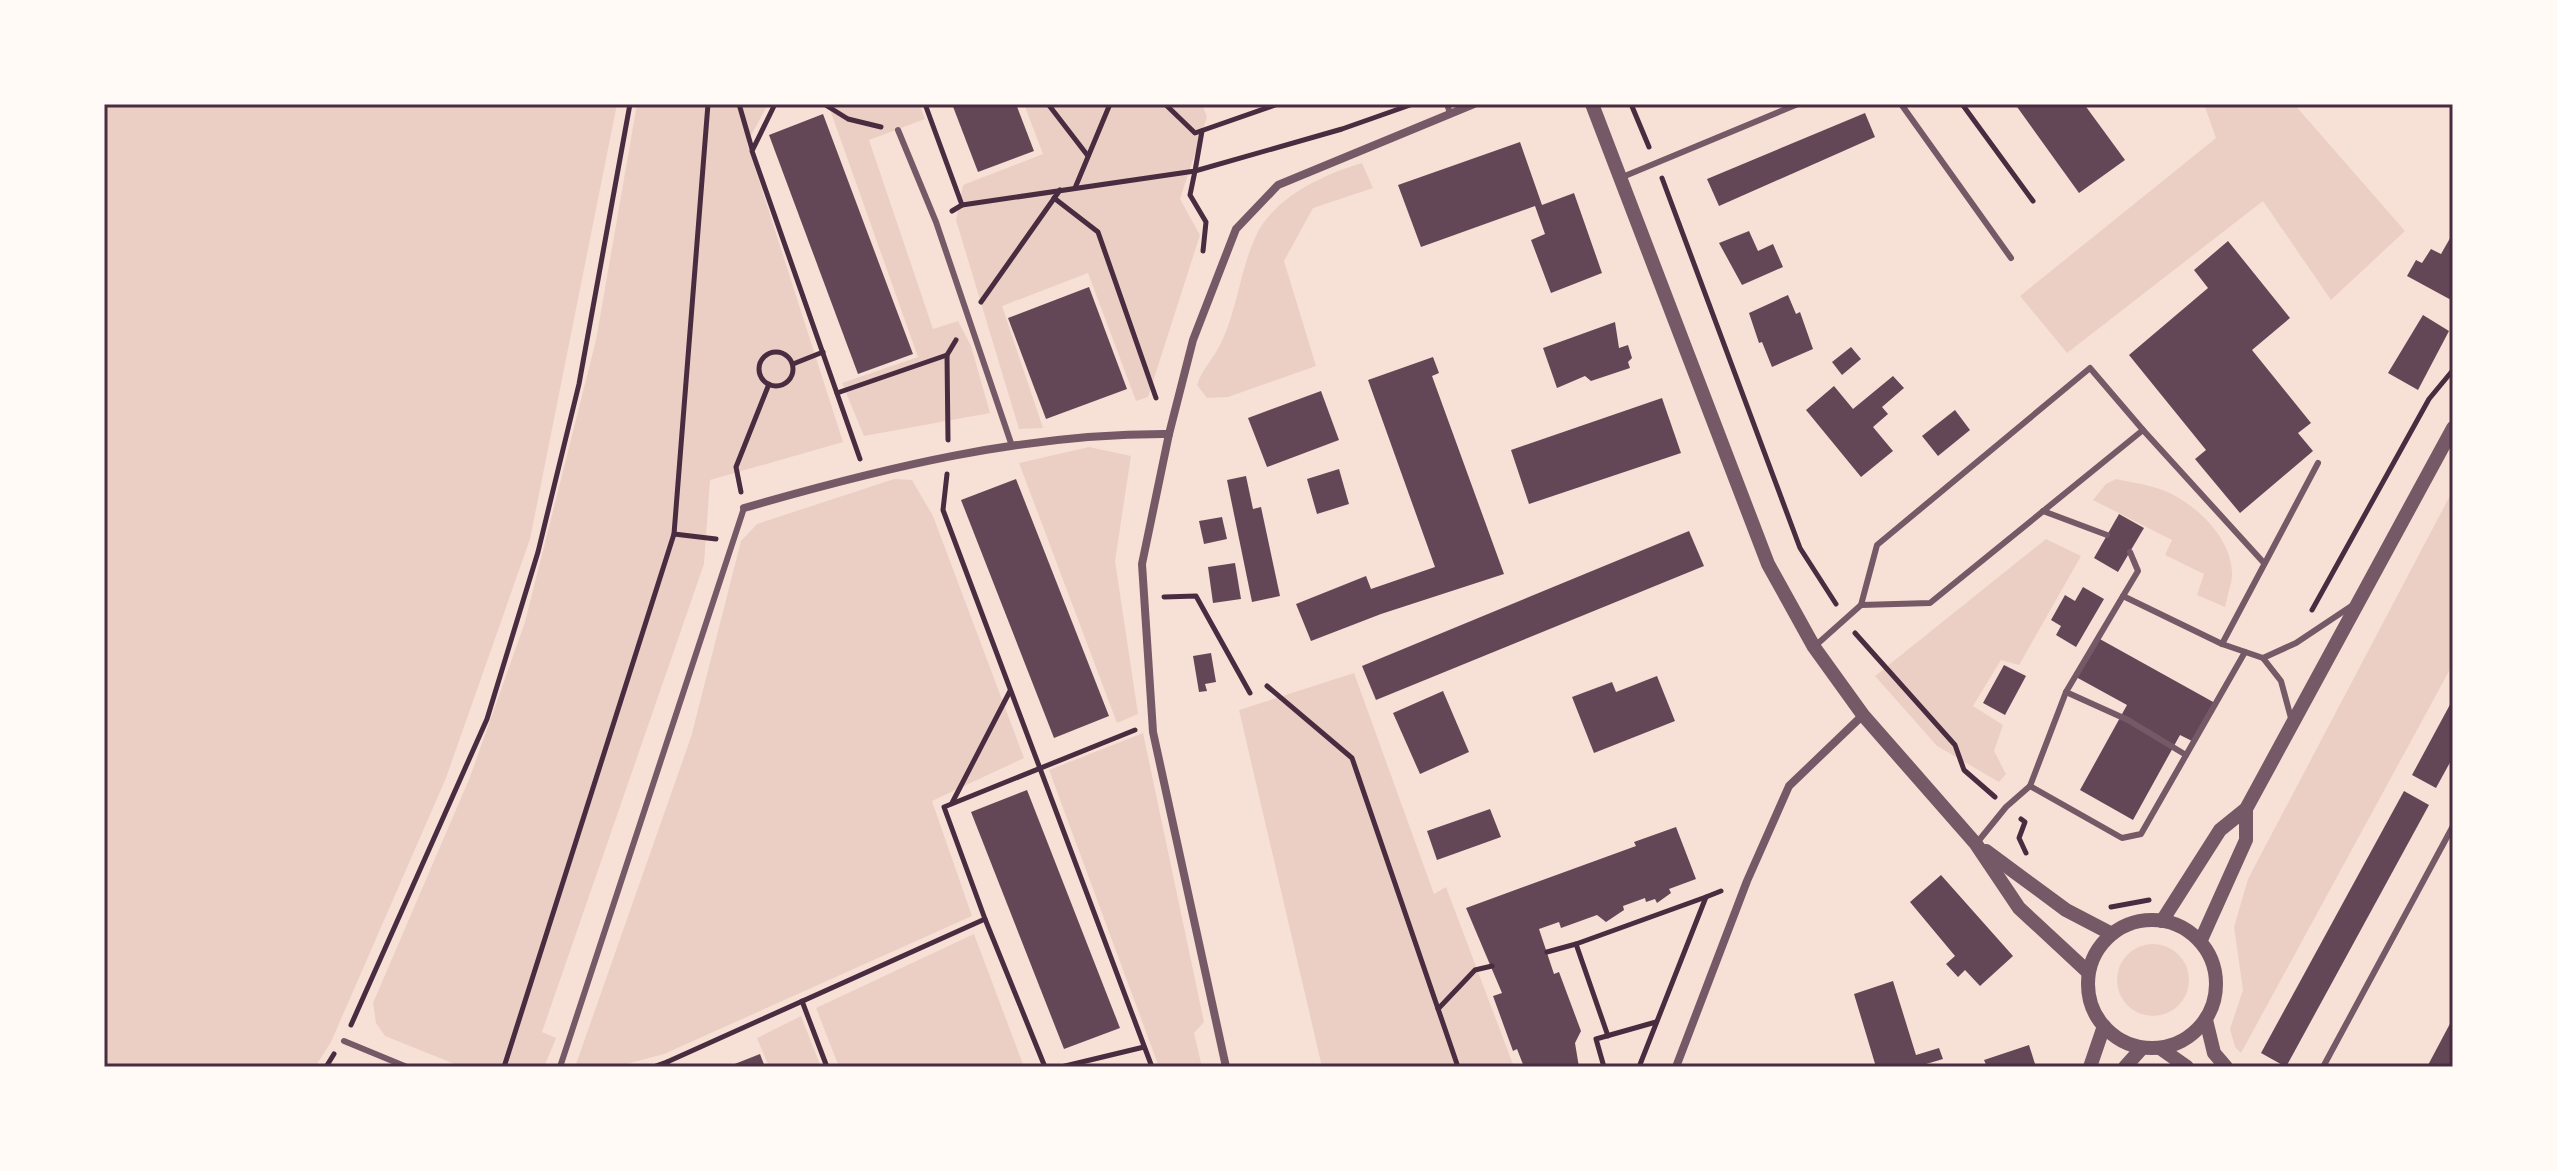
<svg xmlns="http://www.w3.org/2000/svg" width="2557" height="1171" font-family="Karla,sans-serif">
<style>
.green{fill:#ebcfc5}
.building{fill:#644757}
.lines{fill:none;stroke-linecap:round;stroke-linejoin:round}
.path{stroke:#4a2c40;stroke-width:5}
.service{stroke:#755966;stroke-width:6}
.minor{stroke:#755966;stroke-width:8}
.tertiary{stroke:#755966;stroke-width:14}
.neatline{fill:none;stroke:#4a2c40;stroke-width:3}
</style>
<rect width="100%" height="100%" fill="#f7e1d7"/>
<g class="green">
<polygon points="104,104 617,104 530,539 446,778 331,1042 315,1067 104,1067"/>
<polygon points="637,104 768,104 747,143 843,442 710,480 704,564 542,1032 556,1038 544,1067 462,1067 385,1036 376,1023 373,1003 470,777 525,622 596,340"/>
<polygon points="828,104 919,104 925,119 869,140 933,329 958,321 971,346 990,413 864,436 842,383 918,357"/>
<polygon points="1024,104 1202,104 1207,117 1180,199 1200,235 1148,397 1136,401 1088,273 1002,306 1043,428 1019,429 956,220 963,185 1043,154"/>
<polygon points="2204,104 2294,104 2405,231 2331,300 2263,201 2067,353 2020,296 2216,138"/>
<path d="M1362 163 1373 188 1313 208 1284 261 1316 366 1228 397 1207 398 1197 385C1202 369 1214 358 1221 343 1237 310 1240 271 1255 238 1272 198 1324 174 1362 163Z"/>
<polygon points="1089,447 1131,456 1115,561 1138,714 1117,723 1019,463"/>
<polygon points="894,479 912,480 933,516 1024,758 932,801 972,916 664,1054 615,1067 575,1067 691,737 741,541 757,524"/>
<path d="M2116 479C2128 482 2141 483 2153 487 2189 496 2234 537 2232 576 2231 586 2227 597 2225 607L2197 595 2204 574 2165 555 2172 540 2093 500 2106 484Z"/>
<polygon points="2453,490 2453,664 2241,1053 2235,1047 2230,1029 2243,990 2234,927 2248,879"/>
<polygon points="2046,539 2081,556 2019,665 2001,660 1973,706 2003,725 1994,751 2006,774 1999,782 1937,746 1875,676"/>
<polygon points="1354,673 1434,894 1446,887 1514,1067 1322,1067 1239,710"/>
<polygon points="1143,733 1204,1022 1194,1033 1202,1067 1159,1067 1049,770"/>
<polygon points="974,934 1024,1067 839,1067 816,1008"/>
<circle cx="2153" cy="980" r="36"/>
<polygon points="801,1016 821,1067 769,1067 757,1038"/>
</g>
<g class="building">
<polygon points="952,104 1016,104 1034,151 978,172"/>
<polygon points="2015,104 2084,104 2125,160 2079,193"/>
<polygon points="1865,113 1875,137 1719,206 1707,179"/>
<polygon points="823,114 913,354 858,374 769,135"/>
<polygon points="1520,142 1542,205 1574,193 1602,273 1551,293 1531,240 1545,234 1535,206 1421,247 1398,185"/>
<polygon points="1749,231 1758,251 1773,244 1783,267 1742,285 1719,243"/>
<polygon points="2453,233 2453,301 2407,276 2416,260 2422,263 2431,249 2441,254"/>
<polygon points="2228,241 2290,318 2252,350 2311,423 2298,433 2313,451 2240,513 2195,459 2206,450 2129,355 2208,288 2194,270"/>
<polygon points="1089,287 1127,389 1046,419 1008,318"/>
<polygon points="1788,295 1796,314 1800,312 1813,349 1772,367 1762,342 1759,343 1749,313"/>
<polygon points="2423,315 2449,331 2418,390 2388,373"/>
<polygon points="1615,322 1619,348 1628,345 1632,358 1628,362 1630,368 1591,381 1585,376 1557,388 1543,348"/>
<polygon points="1851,347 1861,359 1842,375 1832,362"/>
<polygon points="1433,357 1439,373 1432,376 1504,574 1381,614 1311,641 1296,604 1366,576 1371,589 1435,567 1368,380"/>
<polygon points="1893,376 1904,388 1882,407 1888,414 1873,427 1893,451 1861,477 1806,410 1834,386 1853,409"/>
<polygon points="1321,391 1339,440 1267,467 1248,418"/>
<polygon points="1662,398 1681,453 1529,504 1511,450"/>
<polygon points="1955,410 1970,430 1938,456 1922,436"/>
<polygon points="1339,469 1349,504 1317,514 1307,479"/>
<polygon points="1246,476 1253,509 1261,507 1280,596 1252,602 1227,480"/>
<polygon points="1016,479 1109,716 1054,738 961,500"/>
<polygon points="2119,514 2144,528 2118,572 2094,558"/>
<polygon points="1222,517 1227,539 1204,544 1199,521"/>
<polygon points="1689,531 1704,566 1376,700 1362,666"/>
<polygon points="1235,563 1241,599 1213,603 1208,567"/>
<polygon points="2083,587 2104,599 2076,647 2056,635 2061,626 2051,620 2065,595 2075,601"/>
<polygon points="2098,638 2215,703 2194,742 2180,735 2133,820 2080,790 2127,705 2076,677"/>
<polygon points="1211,653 1216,682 1205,684 1207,691 1199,692 1193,656"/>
<polygon points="2004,665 2026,676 2005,715 1983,703"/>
<polygon points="1657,676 1675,721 1594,753 1572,697 1612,682 1616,692"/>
<polygon points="1443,691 1469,752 1420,774 1393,713"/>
<polygon points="2453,699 2453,757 2436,788 2412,775"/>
<polygon points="1027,790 1120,1028 1064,1049 971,812"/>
<polygon points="2404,791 2429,805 2286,1067 2261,1053"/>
<polygon points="1490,809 1501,837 1437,860 1427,831"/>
<polygon points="1676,827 1696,879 1669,889 1671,893 1657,903 1655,899 1646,902 1645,898 1623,906 1624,910 1606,922 1597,915 1561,928 1559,922 1539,929 1554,974 1559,972 1581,1031 1575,1043 1579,1067 1524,1067 1517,1049 1513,1051 1493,996 1502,993 1466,908 1636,846 1634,842"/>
<polygon points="1941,875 2013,956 1980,986 1965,970 1958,977 1946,964 1955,956 1910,902"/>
<polygon points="1893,981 1916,1055 1939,1048 1943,1059 1916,1067 1876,1067 1854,994"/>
<polygon points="2453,1018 2453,1067 2427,1067"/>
<polygon points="2029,1045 2036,1067 1987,1067 1984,1060"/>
<polygon points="760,1054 765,1067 727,1067"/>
</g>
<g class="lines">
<g class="path">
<polyline points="739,104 752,149"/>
<polyline points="775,104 752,151 860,459"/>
<polyline points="824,104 848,119 881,127"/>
<polyline points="925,104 962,205 952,211"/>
<polyline points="1048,104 1088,156"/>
<polyline points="1165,104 1195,133 1278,104"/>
<polyline points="1631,104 1649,147"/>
<polyline points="1962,104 2033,201"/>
<polyline points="1662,178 1800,548 1836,604"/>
<polyline points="1075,188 1110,104"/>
<polyline points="1054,198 1098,232 1156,398"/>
<polyline points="962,205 1195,171 1202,131"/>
<polyline points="1203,251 1206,222 1190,195 1195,171 1342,129 1413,104"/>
<polyline points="981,302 1060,190"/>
<circle cx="776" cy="369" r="17"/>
<polyline points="793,364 823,352"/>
<polyline points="837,393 947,355"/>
<polyline points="948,440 947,355 956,340"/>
<polyline points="947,474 943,510 1152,1067"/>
<polyline points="741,492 736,467 769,384"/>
<polyline points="674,534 716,539"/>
<polyline points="1164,597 1196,596 1250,693"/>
<polyline points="2312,610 2429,399 2453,370"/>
<polyline points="1855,633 1955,745 1964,770 1995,797"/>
<polyline points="1267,686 1352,758 1458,1067"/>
<polyline points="952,803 1010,691"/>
<polyline points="2021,819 2025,822 2019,838 2026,853"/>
<polyline points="2111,907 2149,900"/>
<polyline points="985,919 1045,1067"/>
<polyline points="1547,952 1576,944"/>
<polyline points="802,1001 827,1067"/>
<polyline points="1438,1009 1475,970 1492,966"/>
<polyline points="351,1025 487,719 538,552 579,384 630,104"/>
<polyline points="1608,1036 1576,944 1706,897"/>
<polyline points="326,1067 334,1054"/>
<polyline points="504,1067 674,534 708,104"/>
<polyline points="653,1067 667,1062"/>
<polyline points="668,1067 667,1062 985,919 944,807 1135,730"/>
<polyline points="1061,1067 1144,1047"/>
<polyline points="1604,1067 1596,1039 1656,1022"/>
<polyline points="1639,1067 1706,897 1721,891"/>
</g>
<g class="service">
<polyline points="1447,104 1450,113"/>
<polyline points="1901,104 2011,258"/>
<polyline points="898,130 936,222 1012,446"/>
<polyline points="1620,178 1798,104"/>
<polyline points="2043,511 2107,535"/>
<polyline points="2123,596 2138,571 2130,552"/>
<polyline points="1861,605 1877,545 2090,368 2143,430"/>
<polyline points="2222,644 2318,463"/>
<polyline points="1815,646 1861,605 1930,603 2143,430 2264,563"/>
<polyline points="2263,658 2296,643 2353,605"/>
<polyline points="2066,692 2128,720 2186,755"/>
<polyline points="2030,786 2122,838 2141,834 2245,652"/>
<polyline points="1976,844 2006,807 2030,786 2066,692 2123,596 2222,644 2263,658 2281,681 2291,718"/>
<polyline points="344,1041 407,1067"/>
<polyline points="560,1067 744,508"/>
<polyline points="2323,1067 2453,826"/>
</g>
<g class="minor">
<path d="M744 508C883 468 1024 433 1169 434"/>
<polyline points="1226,1067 1153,732 1142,564 1169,434 1193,340 1236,229 1278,185 1474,104"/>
<polyline points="1676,1067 1747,881 1789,786 1863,715"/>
</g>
<g class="tertiary">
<polyline points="1592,104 1768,564 1814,647 1863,715 1976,844 2019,908 2088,972"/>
<polyline points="1986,851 2066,910 2112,934"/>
<circle cx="2152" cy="984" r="64"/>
<polyline points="2162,921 2220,830 2246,809 2453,428"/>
<polyline points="2201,940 2246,840 2246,809"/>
<polyline points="2206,1020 2214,1053 2226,1067"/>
<polyline points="2160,1048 2187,1067"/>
<polyline points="2090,1067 2104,1026"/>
<polyline points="2125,1067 2142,1048"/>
</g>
</g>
<rect width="2557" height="1171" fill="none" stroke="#fffaf5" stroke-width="212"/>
<rect x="106" y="106" width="2345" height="959" class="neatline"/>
</svg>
